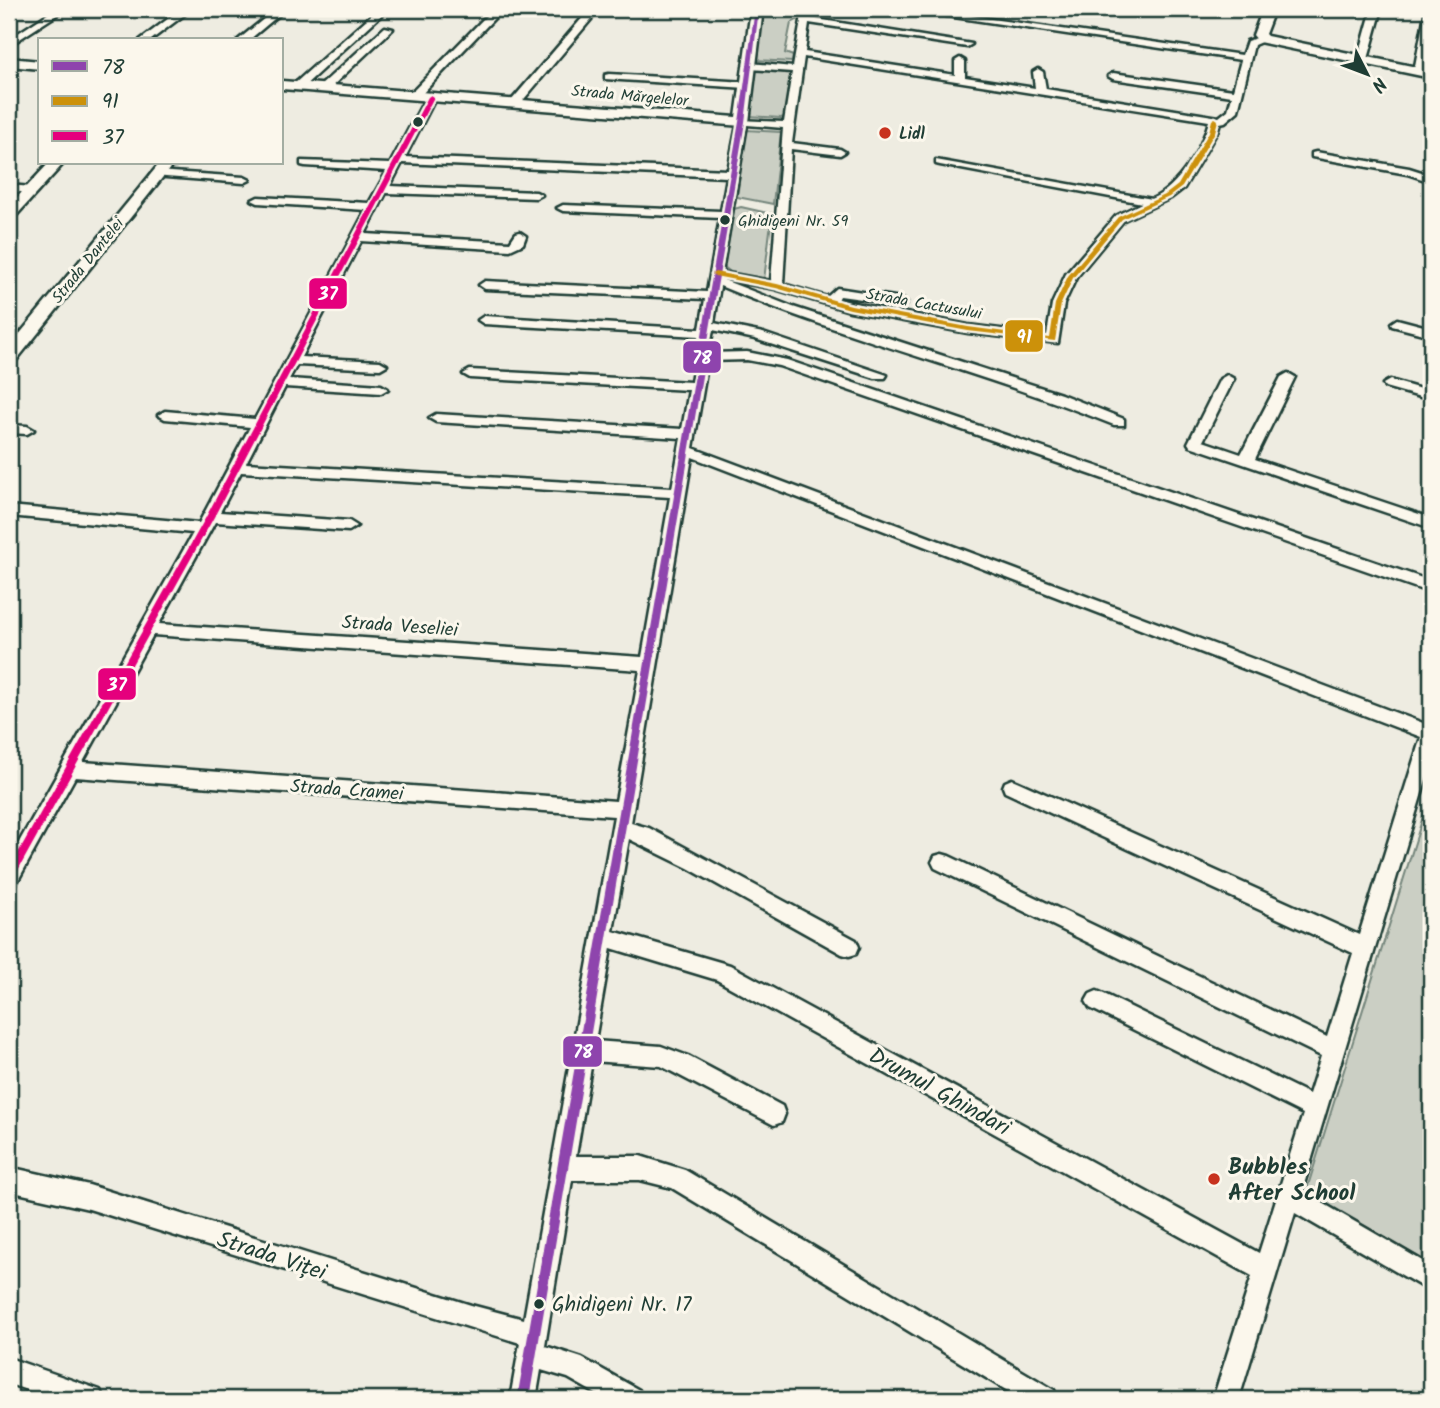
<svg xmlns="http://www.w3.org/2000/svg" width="1440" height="1408" font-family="Kalam,sans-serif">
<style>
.green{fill:#cbcfc4;stroke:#75867c;stroke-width:2}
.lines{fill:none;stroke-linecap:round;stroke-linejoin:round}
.minor-casing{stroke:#1f3d34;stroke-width:5}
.tertiary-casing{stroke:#1f3d34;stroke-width:5}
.minor{fill:#fbf7ec;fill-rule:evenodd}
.tertiary{fill:#fbf7ec;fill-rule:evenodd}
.bus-1-casing{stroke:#fbf7ec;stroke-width:5}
.bus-2-casing{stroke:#fbf7ec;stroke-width:5}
.bus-3-casing{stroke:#fbf7ec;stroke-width:5}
.bus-1{fill:#8e44ad;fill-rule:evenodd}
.bus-2{fill:#cc910a;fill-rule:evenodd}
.bus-3{fill:#e5007d;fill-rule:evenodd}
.bus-dot{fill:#1f3d34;stroke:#fbf7ec;stroke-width:2.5}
.poi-dot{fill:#c8321e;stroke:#fbf7ec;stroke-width:2.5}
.labels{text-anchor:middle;stroke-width:6;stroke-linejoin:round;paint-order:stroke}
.far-street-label{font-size:16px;fill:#1f3d34;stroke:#fbf7ec}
.far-poi-label{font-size:16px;font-weight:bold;fill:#1f3d34;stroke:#fbf7ec;text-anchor:start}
.far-bus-label{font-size:16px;fill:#1f3d34;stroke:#fbf7ec;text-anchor:start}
.street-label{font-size:19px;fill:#1f3d34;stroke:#fbf7ec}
.near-bus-label{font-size:21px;fill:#1f3d34;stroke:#fbf7ec;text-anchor:start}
.near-street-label{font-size:23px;fill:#1f3d34;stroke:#fbf7ec}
.near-poi-label{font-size:23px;font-weight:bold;fill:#1f3d34;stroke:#fbf7ec;text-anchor:start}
.line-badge{stroke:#fbf7ec;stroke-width:2.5}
.badge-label{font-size:19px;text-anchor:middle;font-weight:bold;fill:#fff}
</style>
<rect width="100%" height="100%" fill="#eeece1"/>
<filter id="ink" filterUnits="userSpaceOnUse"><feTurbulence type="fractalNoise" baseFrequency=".0143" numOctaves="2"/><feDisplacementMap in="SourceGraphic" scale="14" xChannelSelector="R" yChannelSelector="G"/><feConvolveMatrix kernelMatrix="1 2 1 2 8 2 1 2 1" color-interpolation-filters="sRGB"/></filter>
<g filter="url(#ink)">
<g class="green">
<polygon points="762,9 799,9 797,20 791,23 785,53 793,56 792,62 756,60"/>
<polygon points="760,70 791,71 784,117 781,118 748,116 755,71"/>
<polygon points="746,130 781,132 773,204 737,197"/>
<polygon points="741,207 772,214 764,280 733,274 724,267 734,209"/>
<polygon points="1431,791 1431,1264 1306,1192"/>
</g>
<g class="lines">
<defs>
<g id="minor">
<polygon points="55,9 66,9 9,46 9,39"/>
<polygon points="181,9 192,9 151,40 140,40"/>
<polygon points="276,9 286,9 249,40 238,40"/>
<polygon points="378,9 388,9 302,88 294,88 294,84"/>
<polygon points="493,9 503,9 419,97 411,97 411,93"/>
<polygon points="590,9 600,9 519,105 511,105 511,101"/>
<path d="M803 9H811L810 18 972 44 967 47 809 23 805 52 955 75V61L960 58 965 61V77L1035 88 1033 72 1038 69 1043 72 1046 89 1219 117 1228 110 1232 96 1113 79 1108 76 1113 73 1233 90 1241 60 900 9H922L1242 55 1247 41 1263 36 1268 39 1254 45 1238 111 1225 122 1220 123 1217 132 1184 188 1171 198 1124 220 1076 278 1064 304 1058 343 968 333 850 311 775 289 721 279 793 307 1061 394 1124 419V425H1114C985 373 849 340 720 286L714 323 763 333 887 375 885 378H875L755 339 713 330 709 353 747 352 787 360 1431 581V593L779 366 747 360 708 361 693 448 1431 726V763L1302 1191 1431 1266V1292L1295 1213 1239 1399H1213L1252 1276 717 980 611 948 595 1041 661 1046 688 1056 782 1106 785 1114 782 1122 774 1125 661 1066 592 1061 576 1156H640L685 1170 1054 1390 1058 1399H1021L672 1188 640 1180H572L545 1346 582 1358 639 1390 643 1399H605L568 1378 541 1370 536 1399H510L520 1343 89 1209 9 1191V1167L89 1185 471 1305 524 1319 614 816 75 777 16 884 9 886V860L193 533 9 516V506L199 523 250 427 165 419 158 415 165 411 255 419 366 210 258 203 252 200 258 197 369 203 387 171 305 166 301 165V161L390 164 426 97 431 94 436 97 405 157 728 170 738 120 784 122 792 72 750 69 745 66 750 63 793 67ZM804 57 1209 121C1202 149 1178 187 1152 199L936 160V164L940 165 1142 203 1116 216 1066 274 1052 304 1047 335 968 325 838 300 840 296 905 305 907 302 901 298 837 288 827 297 783 284 791 149 840 155 845 152 840 149 792 143ZM747 125 783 128 771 281 722 272ZM402 163 727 177 721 211 563 205 557 208 563 211 720 218 707 292 485 281 479 285 485 289 705 299 700 329 484 316 478 320 484 324 699 336 691 382 470 370 463 374 470 378 689 390 682 429 436 414 429 418 436 422 681 438 672 488 246 463 285 387 381 393 388 389 381 385 289 379 297 365 380 369 387 365 380 361 301 357 361 241 510 250 523 244 526 236 520 232 516 233 510 242 365 234 386 193 536 198 542 195 536 192 390 186ZM692 457 1421 737 1359 935 1019 782 1012 779 1005 782 1003 787 1005 792 1353 953 1327 1037 949 856 942 854 935 856 932 862 935 868 1321 1056 1309 1094 1104 994 1097 991 1090 994 1086 1001 1090 1008 1303 1114 1259 1253 730 965 613 931 629 839 688 868 842 954 849 956 856 954 859 947 856 940 649 828 631 823ZM241 472 670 497 642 657 159 624 215 522 349 531 357 526 349 521 220 512ZM153 635 640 670 616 801 83 762Z"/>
<polygon points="1372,9 1382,9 1368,59 1363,62 1358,59"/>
<polygon points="1426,9 1431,9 1431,32 1424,71 1419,74 1414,71"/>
<polygon points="385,27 393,29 328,90 320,90 320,86"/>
<polygon points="609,74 747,82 752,85 747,88 605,79 605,75"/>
<polygon points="1316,152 1409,168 1431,175 1431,182 1407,174 1312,157 1312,153"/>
<polygon points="157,171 244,177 250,180 244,183 153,176 151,174"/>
<polygon points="9,185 32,187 38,190 32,193 9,191"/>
<polygon points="1397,319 1431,328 1431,336 1392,326 1391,323"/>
<polygon points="1288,373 1295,377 1255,459 1431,518 1431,528 1190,446 1188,443 1220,379 1227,375 1234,379 1203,441 1241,454 1281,377"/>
<polygon points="1390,380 1431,392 1431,400 1385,387 1383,384"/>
<polygon points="9,425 27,426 34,430 27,434 9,433"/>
<polygon points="9,1358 100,1390 104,1399 54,1399 9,1384"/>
</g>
<g id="tertiary">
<polygon points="751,9 763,9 749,122 742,126 282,89 282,81 736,117"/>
<polygon points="1255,9 1269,9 1273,13 1265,34 1267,36 1431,70 1431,78 1259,42 1253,35 1261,14"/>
<polygon points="9,58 40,61 40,69 9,66"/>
<polygon points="49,163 64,163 14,218 9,219 9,206"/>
<polygon points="160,163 174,163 15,362 9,363 9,347"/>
</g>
</defs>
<use href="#minor" class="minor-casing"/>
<use href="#tertiary" class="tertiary-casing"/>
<use href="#minor" class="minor"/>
<use href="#tertiary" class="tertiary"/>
<defs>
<polygon id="bus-1" points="755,9 759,9 745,122 529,1399 517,1399 739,122"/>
<polygon id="bus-2" points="1215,118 1218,120 1215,132 1182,187 1169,197 1122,219 1073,278 1061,304 1055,341 968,331 850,309 776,288 715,276 712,274 715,272 777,284 851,305 968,327 1050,338 1055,304 1068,276 1118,217 1165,195 1178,185 1209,132 1212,120"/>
<polygon id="bus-3" points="431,95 434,97 214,517 12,881 9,882 9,869 206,517 428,97"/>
</defs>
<use href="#bus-1" class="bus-1-casing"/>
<use href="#bus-2" class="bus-2-casing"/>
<use href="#bus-3" class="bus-3-casing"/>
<use href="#bus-1" class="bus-1"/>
<use href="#bus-2" class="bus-2"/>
<use href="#bus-3" class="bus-3"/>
</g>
</g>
<g class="bus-dot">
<circle cx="418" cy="122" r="6"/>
<circle cx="725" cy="220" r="6"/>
<circle cx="539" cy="1304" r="6"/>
</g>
<g class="poi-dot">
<circle cx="885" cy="133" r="7"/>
<circle cx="1214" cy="1179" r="7"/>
</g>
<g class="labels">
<g class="far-street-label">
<text transform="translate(630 95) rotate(5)" y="6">Strada Mărgelelor</text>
<text transform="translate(87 260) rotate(-51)" y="6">Strada Dantelei</text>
<text transform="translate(924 303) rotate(10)" y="6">Strada Cactusului</text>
</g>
<g class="far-poi-label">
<text x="899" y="139">Lidl</text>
</g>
<g class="far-bus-label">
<text x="738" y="226">Ghidigeni Nr. 59</text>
</g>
<g class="street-label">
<text transform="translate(400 625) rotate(4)" y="7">Strada Veseliei</text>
<text transform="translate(347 789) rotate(4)" y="7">Strada Cramei</text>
</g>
<g class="near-bus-label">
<text x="552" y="1311">Ghidigeni Nr. 17</text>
</g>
<g class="near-street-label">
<text transform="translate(940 1091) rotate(29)" y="8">Drumul Ghindari</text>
<text transform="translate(272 1255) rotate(18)" y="8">Strada Viței</text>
</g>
<g class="near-poi-label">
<text x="1228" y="1174">Bubbles<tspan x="1228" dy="26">After School</tspan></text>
</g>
</g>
<g class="line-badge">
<rect x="308" y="277" width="40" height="33" rx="7" fill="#e5007d"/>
<rect x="1004" y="319" width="40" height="34" rx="7" fill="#cc910a"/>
<rect x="682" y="340" width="40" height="34" rx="7" fill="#8e44ad"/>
<rect x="97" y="667" width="40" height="34" rx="7" fill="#e5007d"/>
<rect x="562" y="1035" width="41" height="33" rx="7" fill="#8e44ad"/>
</g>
<g class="badge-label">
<text x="328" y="300">37</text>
<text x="1024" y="343">91</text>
<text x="702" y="364">78</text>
<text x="117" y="691">37</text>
<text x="583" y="1058">78</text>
</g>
<rect width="1440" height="1408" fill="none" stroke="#fbf7ec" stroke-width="35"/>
<rect x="18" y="18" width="1405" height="1373" fill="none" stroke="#1f3d34" stroke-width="2.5" filter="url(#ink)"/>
<rect x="38" y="38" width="245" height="126" fill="#fbf7ec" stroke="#a3ada2" stroke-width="2"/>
<rect x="52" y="61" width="35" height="10" fill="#8e44ad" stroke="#a3ada2" stroke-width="2"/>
<text x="102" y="74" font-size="21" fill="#1f3d34">78</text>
<rect x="52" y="96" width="35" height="10" fill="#cc910a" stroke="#a3ada2" stroke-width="2"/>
<text x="102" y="108" font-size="21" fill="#1f3d34">91</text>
<rect x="52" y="131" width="35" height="10" fill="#e5007d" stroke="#a3ada2" stroke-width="2"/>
<text x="102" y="144" font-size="21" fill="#1f3d34">37</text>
<g transform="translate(1367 74) rotate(132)" stroke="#fbf7ec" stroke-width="5" paint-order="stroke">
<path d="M0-5L12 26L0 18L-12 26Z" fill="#1f3d34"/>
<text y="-10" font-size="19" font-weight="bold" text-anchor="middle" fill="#1f3d34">N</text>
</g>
</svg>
